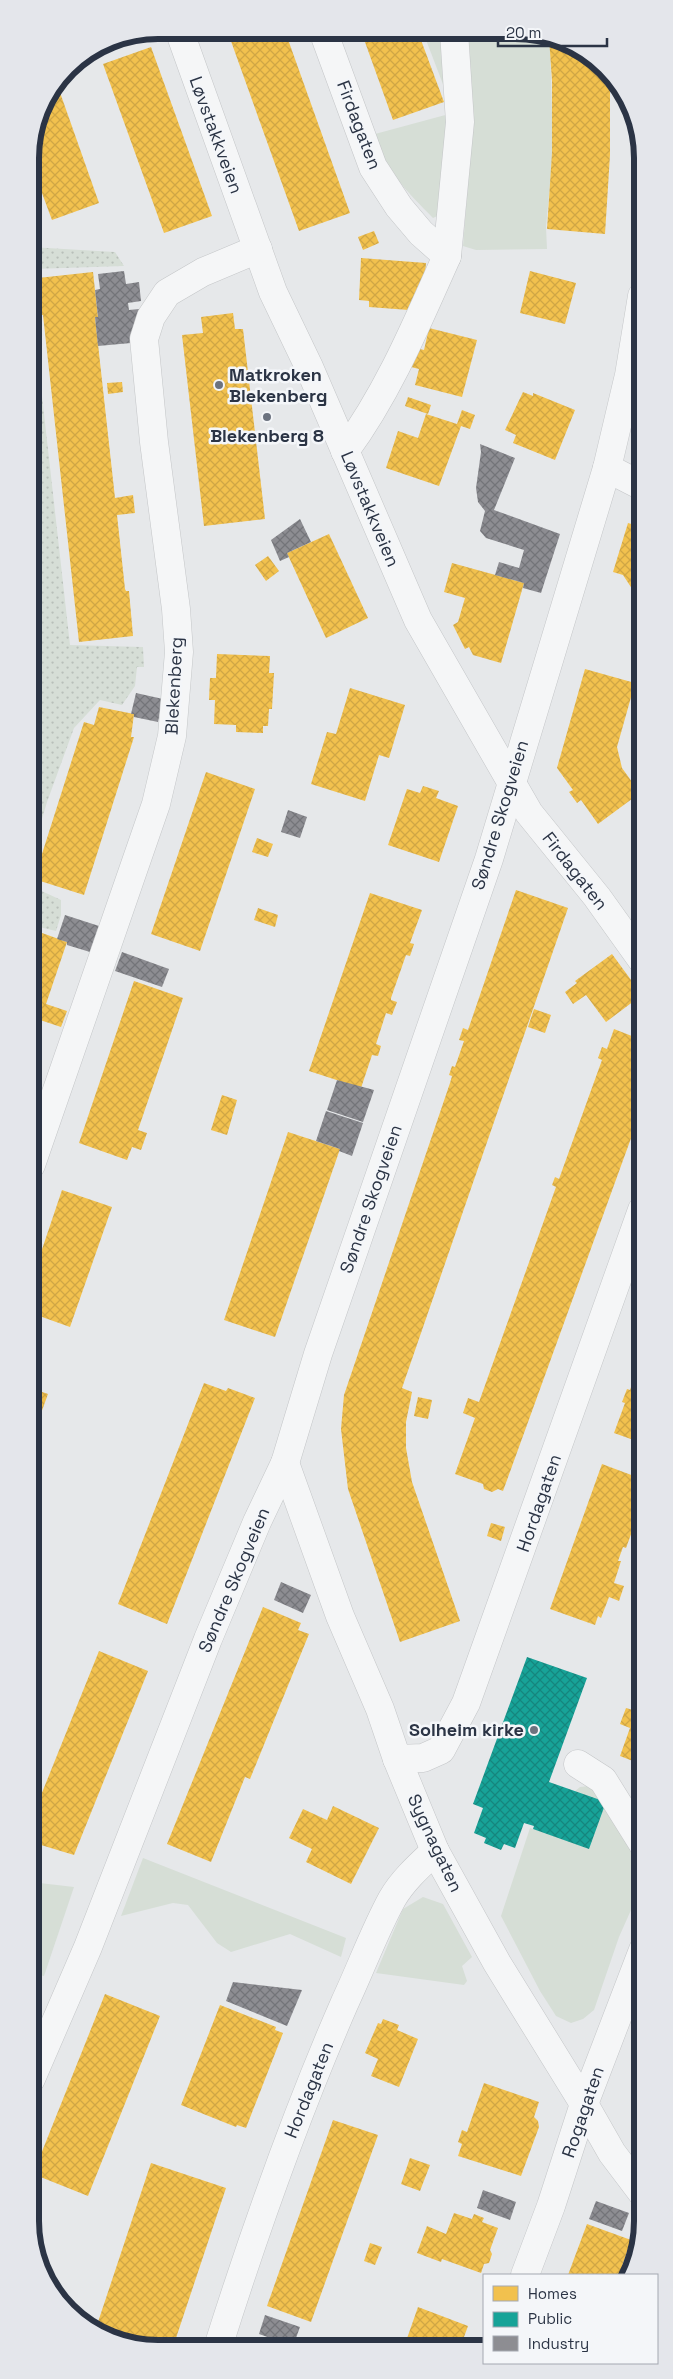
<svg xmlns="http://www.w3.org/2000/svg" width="673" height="2379" font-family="'Space Grotesk',sans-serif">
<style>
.green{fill:#d6ded6}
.garden{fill:url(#garden-dots)}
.homes{fill:url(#homes-cross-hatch)}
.public{fill:url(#public-cross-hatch)}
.industry{fill:url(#industry-cross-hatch)}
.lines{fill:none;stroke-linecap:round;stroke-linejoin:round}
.minor-casing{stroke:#c4c6c8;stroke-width:29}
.minor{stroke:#f5f6f7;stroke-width:28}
.poi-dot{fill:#6c737f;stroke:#f4f6f9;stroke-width:2}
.labels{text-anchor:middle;stroke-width:5;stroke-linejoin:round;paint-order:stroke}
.street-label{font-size:18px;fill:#2b3445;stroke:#f4f6f9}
.poi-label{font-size:18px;font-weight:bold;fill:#2b3445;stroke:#f4f6f9;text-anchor:start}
.rim{fill:none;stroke:#2b3445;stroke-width:6}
</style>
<defs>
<pattern id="garden-dots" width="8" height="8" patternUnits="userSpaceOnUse" patternTransform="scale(1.25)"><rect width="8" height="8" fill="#d6ded6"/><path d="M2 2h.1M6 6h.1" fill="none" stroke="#b8bfb9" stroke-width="1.8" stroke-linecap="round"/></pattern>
<pattern id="homes-cross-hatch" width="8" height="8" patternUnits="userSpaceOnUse" patternTransform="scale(1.25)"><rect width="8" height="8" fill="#f2c14e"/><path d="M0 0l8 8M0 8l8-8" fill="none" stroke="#d0a645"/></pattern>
<pattern id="public-cross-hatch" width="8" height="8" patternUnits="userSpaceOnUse" patternTransform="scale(1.25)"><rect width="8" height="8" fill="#17a398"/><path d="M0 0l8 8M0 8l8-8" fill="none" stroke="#15867e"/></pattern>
<pattern id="industry-cross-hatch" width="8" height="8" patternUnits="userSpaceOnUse" patternTransform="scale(1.25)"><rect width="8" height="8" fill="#8d8d92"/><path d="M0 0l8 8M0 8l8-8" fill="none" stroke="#737479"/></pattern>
</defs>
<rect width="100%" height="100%" fill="#e6e8ea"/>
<g class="green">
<polygon points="423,32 445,32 449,100"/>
<polygon points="464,32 540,33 550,38 553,152 546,227 547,249 476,250 463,246 470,156"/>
<path d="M449 114 446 212 433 218C406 190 386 172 375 134Z"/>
<path d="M642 399V455C622 442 636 416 642 399Z"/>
<polygon points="589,1786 599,1789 643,1857 643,1883 619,1937 594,2010 583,2019 571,2023 556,2016 540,1991 501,1916 530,1828 589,1848 574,1792 580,1787"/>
<polygon points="143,1858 346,1938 341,1957 290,1934 231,1952 217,1943 188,1905 173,1903 121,1916"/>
<polygon points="31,1882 74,1887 44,1976 31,1973"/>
<polygon points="423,1897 443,1904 472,1957 462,1966 467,1981 464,1985 376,1973 403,1909"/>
</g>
<g class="garden">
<polygon points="30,247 115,252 124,266 33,269 37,298 30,298"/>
<polygon points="30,324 34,325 70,645 143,647 144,667 137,667 135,686 122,705 100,700 74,728 47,802 31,856 31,761 39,752 30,678"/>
<polygon points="31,886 61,900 61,915 56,931 31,925"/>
</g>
<g class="homes">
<polygon points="227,30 285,31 350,213 299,231"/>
<polygon points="361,31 418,32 444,102 393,120"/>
<polygon points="549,37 606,68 610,73 610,155 605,234 547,229 552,153 552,81"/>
<polygon points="151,47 212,216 164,233 103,64"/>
<polygon points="57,84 99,203 52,220 30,161 30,150 40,109"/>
<polygon points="374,231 379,243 363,250 358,237"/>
<polygon points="361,258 426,263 422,311 369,307 369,301 359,300"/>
<polygon points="530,271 576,283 565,324 520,313"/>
<polygon points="93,272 98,317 95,317 115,498 133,495 135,513 117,515 125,589 126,591 129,591 133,636 79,642 43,315 30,316 30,303 41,301 38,278"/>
<polygon points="233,313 235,329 243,329 265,519 204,526 182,335 203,333 201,317"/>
<polygon points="429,328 477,340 462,397 415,385 419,369 411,367 416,348 424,350"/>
<polygon points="122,382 123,392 108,394 107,383"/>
<polygon points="523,392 533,396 533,393 575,410 555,460 513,443 516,435 505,430"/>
<polygon points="408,397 431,405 428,414 405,406"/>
<polygon points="462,410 475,415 470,429 461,426 439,486 386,468 398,431 418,438 426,414 457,424"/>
<polygon points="628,523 642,527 642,604 623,575 613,572"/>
<polygon points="329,534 368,618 326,638 287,553"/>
<polygon points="268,556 279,571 266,581 255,565"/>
<polygon points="452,563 524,583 501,663 473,655 469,647 465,649 453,625 458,622 465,598 444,592"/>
<polygon points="217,654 270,656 269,673 274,673 272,709 269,709 268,726 263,726 263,733 236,732 236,725 214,724 215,700 209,700 210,678 216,678"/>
<polygon points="585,669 635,683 617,747 622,768 640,793 598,824 581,800 577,803 569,792 573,790 557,768"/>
<polygon points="350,688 405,705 389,758 379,755 365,801 311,784 327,732 336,734"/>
<polygon points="99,707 134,714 131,737 134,737 84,895 34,879 84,722 94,725"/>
<polygon points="206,772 255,789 200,951 151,934"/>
<polygon points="423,786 439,791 436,798 458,806 439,862 388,845 407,789 420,793"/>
<polygon points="257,838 273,844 268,857 252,852"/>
<polygon points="516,890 568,908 402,1388 412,1392 406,1422 406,1448 412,1482 460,1621 400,1642 348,1489 341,1429 344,1395 450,1083 452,1076 449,1075 452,1066 455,1067 464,1041 459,1040 463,1028 468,1030"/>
<polygon points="370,893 422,910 410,943 414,944 410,956 406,955 391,998 391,1000 397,1002 392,1015 386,1013 376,1044 381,1046 378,1056 372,1055 361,1088 309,1071"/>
<polygon points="258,908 278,915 275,927 254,920"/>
<polygon points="31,929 67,942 46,1004 67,1011 61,1027 40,1020 31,1048"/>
<polygon points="612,954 642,995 606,1022 586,995 573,1004 565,992 577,983 575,981"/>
<polygon points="134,981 183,998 138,1130 147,1133 141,1150 132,1147 127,1160 79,1143"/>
<polygon points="534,1009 551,1015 545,1033 528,1027"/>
<polygon points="614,1029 642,1040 642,1108 503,1491 498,1489 492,1492 484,1489 483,1484 455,1474 475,1418 463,1413 468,1398 479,1402 556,1187 552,1185 555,1177 559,1179 602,1060 598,1058 602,1047 607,1049"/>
<polygon points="222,1095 237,1100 227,1135 211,1130"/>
<polygon points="288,1132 340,1149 275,1337 224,1320"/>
<polygon points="62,1190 112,1207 70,1327 31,1313 31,1282"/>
<polygon points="642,1355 642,1443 614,1433 625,1403 622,1402 627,1389 630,1390"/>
<polygon points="204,1383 226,1391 228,1388 255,1398 167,1624 118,1604"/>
<polygon points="31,1388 48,1394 31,1441"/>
<polygon points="418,1397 432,1400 428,1419 414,1416"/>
<polygon points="602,1464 642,1479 642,1501 639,1511 642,1513 642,1529 634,1526 626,1548 623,1547 618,1561 621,1561 614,1583 624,1586 619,1601 609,1597 601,1618 598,1616 595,1625 550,1609"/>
<polygon points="491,1523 505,1527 501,1541 487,1536"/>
<polygon points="263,1607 301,1623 298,1630 309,1634 250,1779 245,1777 211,1862 167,1844"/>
<polygon points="640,1632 642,1633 642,1651 634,1647"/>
<polygon points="99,1651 148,1671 74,1855 31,1842 31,1820"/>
<polygon points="642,1695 643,1695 643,1765 620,1756 630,1728 620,1724 626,1708 636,1711"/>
<polygon points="333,1806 379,1828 351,1884 306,1862 312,1849 289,1838 303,1809 327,1820"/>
<polygon points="105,1994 160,2016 88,2196 33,2174"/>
<polygon points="220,2005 276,2027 275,2030 283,2033 246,2128 237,2125 236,2127 181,2105"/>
<polygon points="383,2019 399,2025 397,2030 418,2039 399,2087 371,2076 378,2059 365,2053 378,2023 381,2024"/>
<polygon points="484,2083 539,2102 534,2117 538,2121 539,2127 521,2176 458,2156 462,2144 458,2142 462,2130 467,2132"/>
<polygon points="333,2120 378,2135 311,2322 267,2306"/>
<polygon points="410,2158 430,2165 420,2191 401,2184"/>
<polygon points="151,2163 226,2188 173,2347 163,2347 97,2325"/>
<polygon points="454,2213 472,2219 474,2214 484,2218 482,2222 498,2228 490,2250 492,2254 489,2263 484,2264 481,2273 442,2259 441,2262 417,2253 427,2226 446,2234"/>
<polygon points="587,2224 631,2240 619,2275 568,2275"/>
<polygon points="370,2243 382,2247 375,2265 364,2261"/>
<polygon points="418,2307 468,2326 460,2348 404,2347"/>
</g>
<polygon class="public" points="527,1657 587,1678 549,1782 606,1802 589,1849 533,1829 534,1826 524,1823 515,1848 504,1844 501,1850 484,1843 486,1838 474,1833 483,1808 473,1804"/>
<g class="industry">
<polygon points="124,271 126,284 139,282 141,301 128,303 129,310 139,309 131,343 98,346 95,317 98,317 95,290 100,289 98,274"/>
<polygon points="480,444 515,458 494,510 560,534 541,593 523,588 524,583 495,575 499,562 519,568 524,550 486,538 480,531 485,511 478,502 476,488 481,452"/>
<polygon points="300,519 311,542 287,553 289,557 280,561 271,540"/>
<polygon points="136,693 163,699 158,722 134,717 134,714 131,714"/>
<polygon points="288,810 307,817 300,838 281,832"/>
<polygon points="65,915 99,926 90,952 67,945 67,942 57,939"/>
<polygon points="122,952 169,969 162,987 115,971"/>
<polygon points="337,1080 374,1090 363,1122 327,1110"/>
<polygon points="326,1111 363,1123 352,1156 339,1151 340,1149 316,1141"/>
<polygon points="31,1352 41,1356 35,1373 31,1372"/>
<polygon points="281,1582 311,1595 303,1613 274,1600"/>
<polygon points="31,1854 39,1857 35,1875 31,1874"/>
<polygon points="233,1982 302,1990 287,2026 226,2001"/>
<polygon points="31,1985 39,1988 31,2008"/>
<polygon points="483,2190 516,2202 510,2220 477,2208"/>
<polygon points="596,2201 629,2213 622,2231 589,2219"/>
<polygon points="265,2315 300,2327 293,2346 259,2334"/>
</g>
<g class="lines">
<defs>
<g id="minor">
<polyline points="179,30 273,292 309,367 418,620 529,813 597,897 642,960"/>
<path d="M323 31 373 167 399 207 421 233 447 256C417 323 389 391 345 451"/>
<polyline points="447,256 460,122 454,32"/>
<polyline points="607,468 642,486"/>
<polyline points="31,1165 156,804 172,736 179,652 176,609 154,442 144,339 151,317 167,293 203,272 258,249"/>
<polyline points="285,1463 340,1616 380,1709 397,1759 435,1851 497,1963 584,2104 612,2153 643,2194"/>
<polyline points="397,1759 423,1758 441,1750 466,1703 642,1210"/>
<polyline points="578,1764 603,1780 643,1844"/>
<polyline points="31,2079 88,1947 208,1639 257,1522 285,1463 318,1354 489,859 607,468 629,375 642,296"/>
<polyline points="525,2275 551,2206 584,2104 643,1950"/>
<path d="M218 2347C255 2230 296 2114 345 2002 361 1968 374 1932 392 1899 403 1880 420 1865 435 1851"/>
</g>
</defs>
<use href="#minor" class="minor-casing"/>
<use href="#minor" class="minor"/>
</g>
<g class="poi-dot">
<circle cx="219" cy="385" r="5"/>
<circle cx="267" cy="417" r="5"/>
<circle cx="534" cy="1730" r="5"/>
</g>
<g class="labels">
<g class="street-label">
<text transform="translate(359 125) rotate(69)" y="6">Firdagaten</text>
<text transform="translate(216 135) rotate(70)" y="6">Løvstakkveien</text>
<text transform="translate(370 509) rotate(67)" y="6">Løvstakkveien</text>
<text transform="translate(174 686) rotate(-87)" y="6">Blekenberg</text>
<text transform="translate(500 815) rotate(-73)" y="6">Søndre Skogveien</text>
<text transform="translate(575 871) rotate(52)" y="6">Firdagaten</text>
<text transform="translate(371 1199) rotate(-71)" y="6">Søndre Skogveien</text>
<text transform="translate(539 1503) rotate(-71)" y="6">Hordagaten</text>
<text transform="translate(234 1580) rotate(-67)" y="6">Søndre Skogveien</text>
<text transform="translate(435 1843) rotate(65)" y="6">Sygnagaten</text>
<text transform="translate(309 2090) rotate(-68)" y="6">Hordagaten</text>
<text transform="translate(583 2112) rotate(-71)" y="6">Rogagaten</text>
</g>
<g class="poi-label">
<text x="229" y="381">Matkroken<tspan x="229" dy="21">Blekenberg</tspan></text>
<text x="267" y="442" text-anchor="middle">Blekenberg 8</text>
<text x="524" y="1736" text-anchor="end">Solheim kirke</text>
</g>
</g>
<path d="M0 0H673V2379H0ZM158 39H515A119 119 0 0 1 634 158V2221A119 119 0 0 1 515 2340H158A119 119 0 0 1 39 2221V158A119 119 0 0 1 158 39Z" fill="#e4e6eb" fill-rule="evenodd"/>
<path class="rim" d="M158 39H515A119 119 0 0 1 634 158V2221A119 119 0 0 1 515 2340H158A119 119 0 0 1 39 2221V158A119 119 0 0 1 158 39Z"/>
<rect x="483" y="2274" width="175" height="90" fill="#f4f6f9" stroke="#a4a8b1"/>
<rect x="493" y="2286" width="25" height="15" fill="#f2c14e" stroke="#a4a8b1"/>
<text x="528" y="2299" font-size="15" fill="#2b3445">Homes</text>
<rect x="493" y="2312" width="25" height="15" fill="#17a398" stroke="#a4a8b1"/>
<text x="528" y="2324" font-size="15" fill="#2b3445">Public</text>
<rect x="493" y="2336" width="25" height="15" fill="#8d8d92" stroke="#a4a8b1"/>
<text x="528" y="2349" font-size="15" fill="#2b3445">Industry</text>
<path d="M498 38v8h109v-8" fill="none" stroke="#2b3445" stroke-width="2.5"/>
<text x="506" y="38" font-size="15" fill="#2b3445" stroke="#f4f6f9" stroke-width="4" paint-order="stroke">20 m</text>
</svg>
